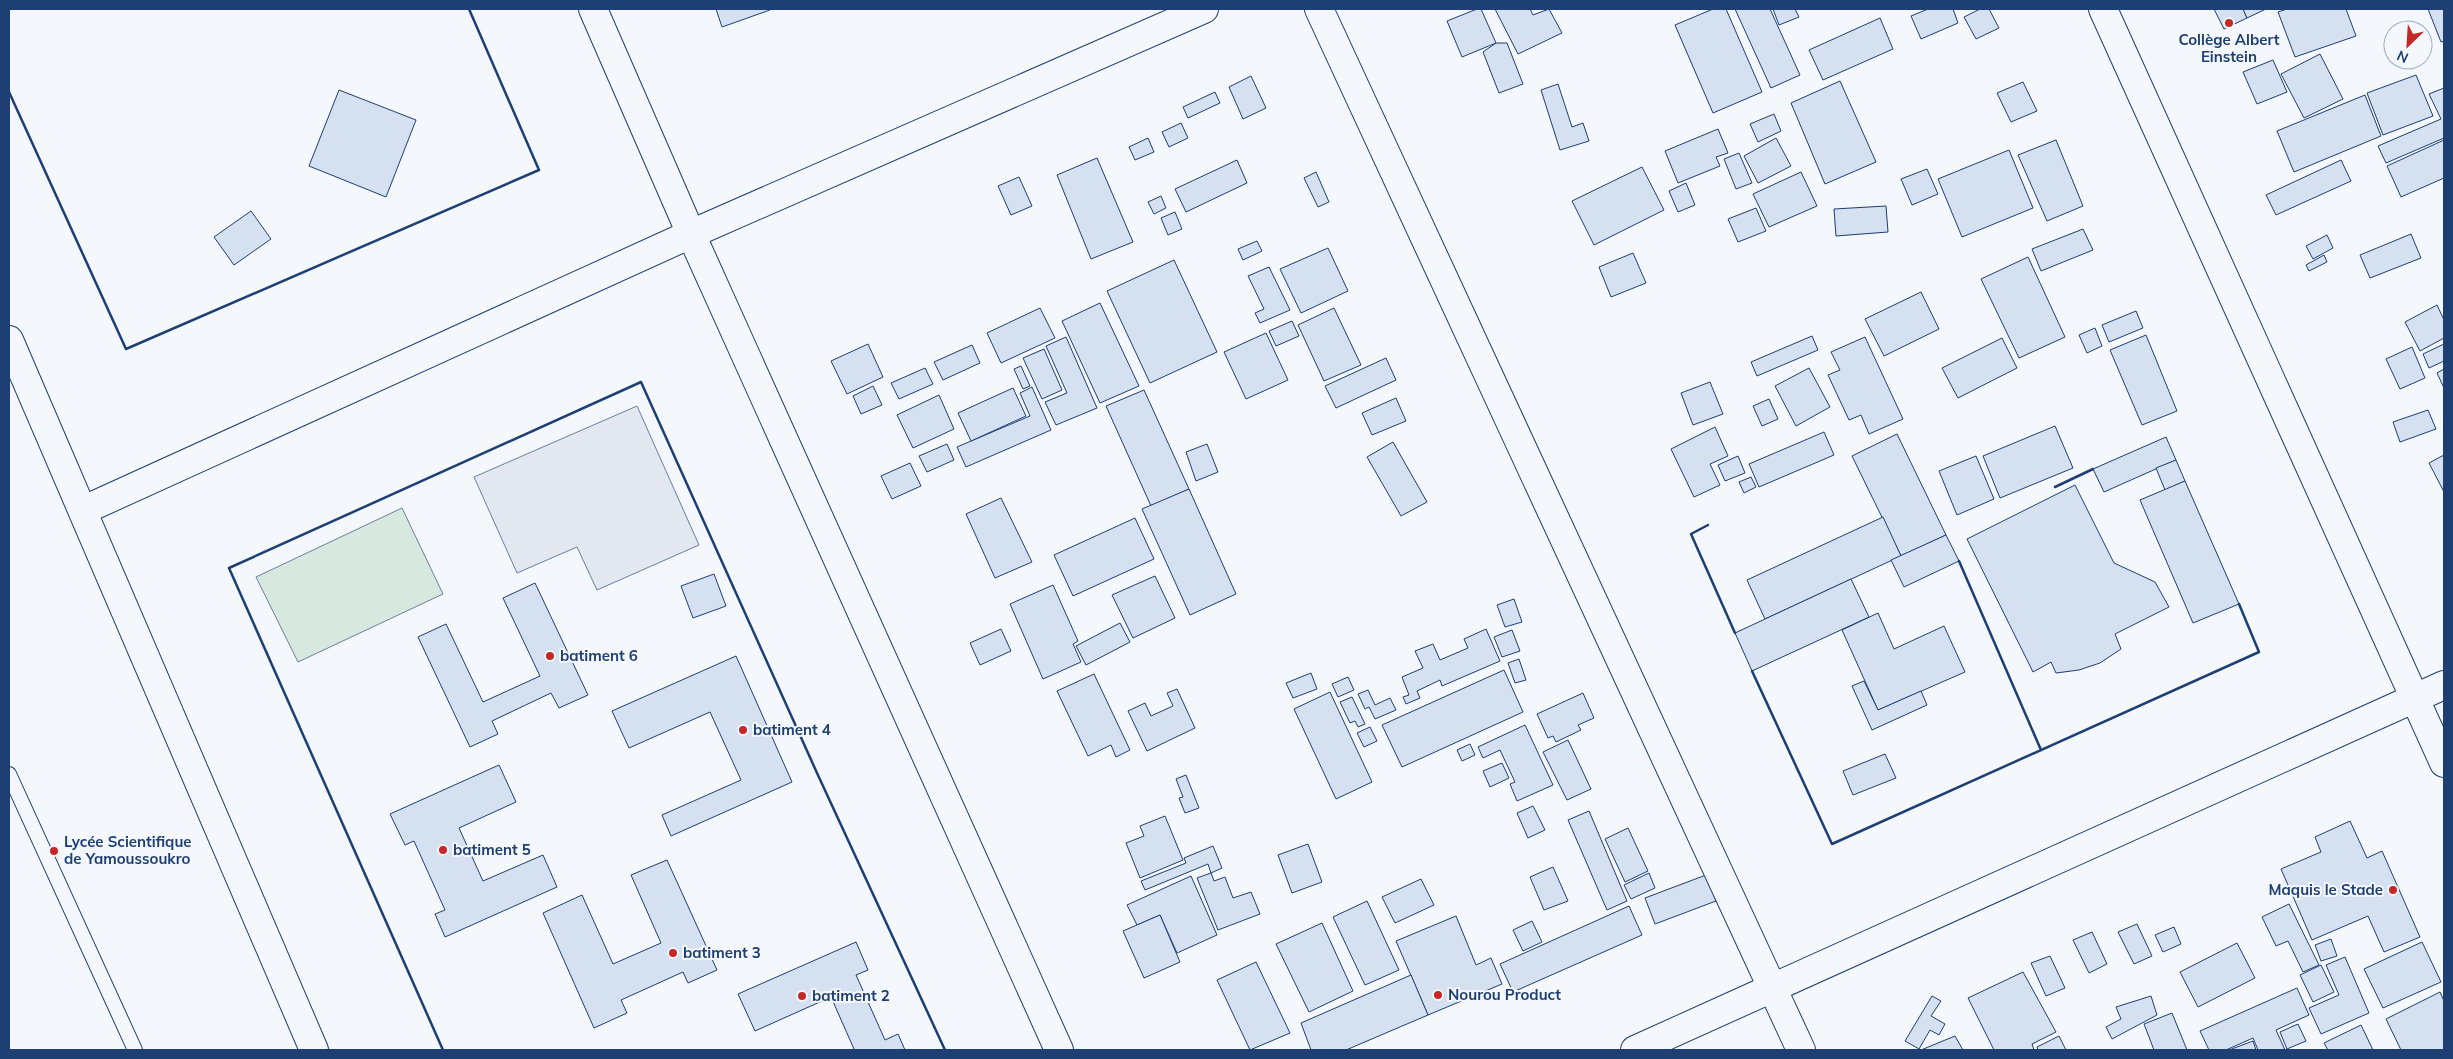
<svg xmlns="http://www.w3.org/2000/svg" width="2453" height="1059" font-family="Mulish,sans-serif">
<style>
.green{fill:#d7e8df;stroke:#687fa3}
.parking{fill:#e3e8f0;stroke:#687fa3}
.building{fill:#d5e0f0;stroke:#1d3f73}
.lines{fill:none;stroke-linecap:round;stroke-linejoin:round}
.service-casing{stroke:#1d3f73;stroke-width:16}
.minor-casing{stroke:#1d3f73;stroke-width:30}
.tertiary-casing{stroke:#1d3f73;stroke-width:30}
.service{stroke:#f4f7fb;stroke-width:14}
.minor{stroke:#f4f7fb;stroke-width:28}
.tertiary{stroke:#f4f7fb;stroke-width:28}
.wall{stroke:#1d3f73;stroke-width:2.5}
.poi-dot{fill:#c62828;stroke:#f4f7fb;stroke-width:2}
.labels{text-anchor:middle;stroke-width:4;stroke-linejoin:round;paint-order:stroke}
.poi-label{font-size:15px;font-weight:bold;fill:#1d3f73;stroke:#f4f7fb;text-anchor:start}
</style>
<rect width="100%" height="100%" fill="#f4f7fb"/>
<polygon class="green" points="402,508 443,594 298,662 256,577"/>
<polygon class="parking" points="637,406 699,545 597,590 577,547 517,573 474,477"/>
<g class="building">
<polygon points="716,9 769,9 770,10 722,27"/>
<polygon points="1477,9 1481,9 1496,43 1462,57 1447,21"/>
<polygon points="1495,9 1530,9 1533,15 1549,9 1562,33 1518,54"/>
<polygon points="1713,9 1726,9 1762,92 1713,113 1675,25"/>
<polygon points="1735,9 1770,9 1800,75 1771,88"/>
<polygon points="1773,9 1795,9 1799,17 1779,25"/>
<polygon points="1928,9 1953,9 1958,23 1921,39 1911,16"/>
<polygon points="1980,9 1989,9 1999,28 1976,39 1964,17"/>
<polygon points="2214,9 2243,9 2247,18 2224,29"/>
<polygon points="2243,9 2266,9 2247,18"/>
<polygon points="2287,9 2346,9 2356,36 2295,57 2278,12"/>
<polygon points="2428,9 2444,9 2444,41 2441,42"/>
<polygon points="1880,18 1893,49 1823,80 1809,50"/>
<polygon points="1496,43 1507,43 1523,84 1499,93 1483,52"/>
<polygon points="2320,54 2343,99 2304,118 2281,74"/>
<polygon points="2273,60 2287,92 2257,104 2243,72"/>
<polygon points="2416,75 2433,116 2383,135 2367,93"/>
<polygon points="1251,76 1266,108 1243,119 1229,87"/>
<polygon points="1840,81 1876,162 1825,184 1791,103"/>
<polygon points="2023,82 2037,111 2011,122 1997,93"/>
<polygon points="1558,84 1572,127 1583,123 1589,141 1560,150 1541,90"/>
<polygon points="2444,88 2444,138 2386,163 2378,146 2441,119 2429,94"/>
<polygon points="339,90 416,120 386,197 309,166"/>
<polygon points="1215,92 1220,103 1188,118 1183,107"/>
<polygon points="2365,95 2381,136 2294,172 2277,131"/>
<polygon points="1774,114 1781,131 1758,142 1750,124"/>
<polygon points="1181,123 1188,138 1169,147 1162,132"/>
<polygon points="1718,129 1728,153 1716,157 1720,166 1678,183 1665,151"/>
<polygon points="1148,138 1154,152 1135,160 1129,147"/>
<polygon points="1776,138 1791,166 1758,183 1744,156"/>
<polygon points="2056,140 2083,206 2047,221 2018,155"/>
<polygon points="2444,140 2444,178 2401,197 2387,166"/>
<polygon points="2009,150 2033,208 1962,237 1938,179"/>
<polygon points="1739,153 1752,183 1736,189 1724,159"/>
<polygon points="1097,158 1133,242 1091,259 1057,175"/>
<polygon points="1237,160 1247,183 1186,212 1175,189"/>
<polygon points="2341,160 2351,181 2276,215 2266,195"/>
<polygon points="1642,167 1664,210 1594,245 1572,201"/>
<polygon points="1927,169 1938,194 1912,205 1901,179"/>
<polygon points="1316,172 1329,202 1318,207 1304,178"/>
<polygon points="1801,172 1817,206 1769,227 1753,194"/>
<polygon points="1019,177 1032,206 1011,215 998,186"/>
<polygon points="1686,183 1695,205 1678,212 1669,191"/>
<polygon points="1161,196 1166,208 1154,214 1148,202"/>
<polygon points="1886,206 1888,232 1836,236 1834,209"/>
<polygon points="1756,208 1766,231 1738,242 1728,219"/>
<polygon points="251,211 271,239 234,265 214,237"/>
<polygon points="1175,212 1182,229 1168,235 1161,218"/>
<polygon points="2083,229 2093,250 2041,271 2032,249"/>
<polygon points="2411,234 2421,258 2370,278 2360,255"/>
<polygon points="2327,235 2333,248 2313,259 2306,246"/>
<polygon points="1257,241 1262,251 1243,260 1238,249"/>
<polygon points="1328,248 1348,291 1301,313 1280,269"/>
<polygon points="1633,253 1646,283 1611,297 1599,267"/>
<polygon points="2324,255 2327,262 2309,271 2306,265"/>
<polygon points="2028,257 2065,337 2019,358 1981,279"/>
<polygon points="1174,260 1217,352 1150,383 1107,291"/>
<polygon points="1269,267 1290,310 1260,323 1255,313 1264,309 1248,276"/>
<polygon points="1921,292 1939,329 1884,356 1865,319"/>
<polygon points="1100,303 1139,386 1100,403 1062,321"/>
<polygon points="2437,305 2444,320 2444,338 2420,351 2405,322"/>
<polygon points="1040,308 1055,338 1001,363 987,333"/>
<polygon points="1334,308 1361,365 1324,381 1298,325"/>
<polygon points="2136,311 2143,328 2109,342 2102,325"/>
<polygon points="1292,321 1299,336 1276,346 1269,331"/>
<polygon points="2095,328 2102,346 2087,353 2079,335"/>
<polygon points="1266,333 1288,380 1246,399 1224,352"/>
<polygon points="2146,335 2177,411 2142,425 2110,350"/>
<polygon points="1812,336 1818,350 1757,376 1751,362"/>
<polygon points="1066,337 1097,408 1056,425 1045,402 1067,393 1046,346"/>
<polygon points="1865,337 1903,419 1869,434 1861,415 1849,420 1828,375 1840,370 1831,352"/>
<polygon points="2002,338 2017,368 1958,398 1942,368"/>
<polygon points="868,344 883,377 847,394 831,361"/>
<polygon points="2444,344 2444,361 2429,368 2423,354"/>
<polygon points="972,345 980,363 943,380 934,362"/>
<polygon points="2412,347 2425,378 2400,389 2386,359"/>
<polygon points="1044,349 1062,390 1042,399 1023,358"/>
<polygon points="1386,358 1396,380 1336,408 1325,386"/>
<polygon points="1021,366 1030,386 1023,389 1014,369"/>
<polygon points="925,368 933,384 899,399 891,383"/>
<polygon points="1809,368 1830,407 1796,426 1775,386"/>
<polygon points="2444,369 2444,388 2437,373"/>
<polygon points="1710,382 1723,414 1693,425 1681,393"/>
<polygon points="873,386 882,405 861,414 853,396"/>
<polygon points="1032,387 1051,430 966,467 957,447 1030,416 1020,393"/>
<polygon points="1013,388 1026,416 971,441 958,413"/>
<polygon points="1144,390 1189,489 1151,506 1106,406"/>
<polygon points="939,395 954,429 913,448 897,415"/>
<polygon points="1396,398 1406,421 1372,435 1362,413"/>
<polygon points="1769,399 1778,419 1762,426 1753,406"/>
<polygon points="2428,410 2436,429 2400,442 2393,422"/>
<polygon points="2055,426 2073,468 2000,498 1983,456"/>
<polygon points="1715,427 1728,456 1710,464 1720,485 1694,497 1671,449"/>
<polygon points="1824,432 1834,455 1759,487 1749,464"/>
<polygon points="1897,434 1946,535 1901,556 1852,456"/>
<polygon points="2166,437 2176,460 2104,492 2093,469"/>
<polygon points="1393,442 1427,502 1401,516 1367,457"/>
<polygon points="947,444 954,460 927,472 919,456"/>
<polygon points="1207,444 1218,472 1196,481 1186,452"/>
<polygon points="2444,455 2444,492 2429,463"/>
<polygon points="1738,456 1745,473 1725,481 1718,465"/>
<polygon points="1976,456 1994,499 1957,515 1939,471"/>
<polygon points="2176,460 2185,481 2165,490 2156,468"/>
<polygon points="910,463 921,486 892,499 881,476"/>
<polygon points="1751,477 1756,487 1744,493 1739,482"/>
<polygon points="2185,481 2239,604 2193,623 2140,500"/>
<polygon points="2075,485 2114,563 2155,582 2169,607 2115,634 2121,649 2100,663 2079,670 2056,673 2051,662 2033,672 1967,539"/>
<polygon points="1189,489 1236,594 1190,615 1142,509"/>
<polygon points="1001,498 1032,562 995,578 966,514"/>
<polygon points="1883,517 1901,556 1765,619 1747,580"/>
<polygon points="1135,518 1154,559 1073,596 1054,555"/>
<polygon points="1946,535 1959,561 1904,587 1891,560"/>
<polygon points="714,574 726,606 693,618 681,586"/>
<polygon points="1155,576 1175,618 1133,638 1112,595"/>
<polygon points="1851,579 1869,617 1752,671 1735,633"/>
<polygon points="535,583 588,695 559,708 551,693 492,721 498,734 470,747 418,637 446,624 483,702 540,676 503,598"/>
<polygon points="1053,585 1078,641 1073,644 1081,662 1043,679 1010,604"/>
<polygon points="1514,599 1522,622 1505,627 1497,605"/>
<polygon points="1878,613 1894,649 1944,626 1965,672 1878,710 1842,630"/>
<polygon points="1120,623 1130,642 1086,665 1076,646"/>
<polygon points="1001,629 1011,651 980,665 970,643"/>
<polygon points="1486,629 1500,661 1442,686 1440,680 1417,691 1420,698 1406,704 1403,697 1409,695 1402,677 1423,668 1415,651 1433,644 1440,660 1468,648 1464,639"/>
<polygon points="1512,630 1520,651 1502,657 1494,637"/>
<polygon points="736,656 792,782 671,836 662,815 741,780 710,712 629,748 612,711"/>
<polygon points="1519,659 1526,680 1515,683 1508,663"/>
<polygon points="1504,670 1523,712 1402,767 1382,725"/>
<polygon points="1311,673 1317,689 1293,698 1286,683"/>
<polygon points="1094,674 1130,750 1116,757 1111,745 1088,756 1057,691"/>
<polygon points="1348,677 1354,690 1338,697 1332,684"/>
<polygon points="1864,681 1878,710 1921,691 1927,705 1872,730 1852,686"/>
<polygon points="1177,689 1195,728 1147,751 1128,711 1145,703 1151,716 1173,706 1167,693"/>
<polygon points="1368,690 1375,705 1390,698 1396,710 1375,719 1369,707 1365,709 1358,694"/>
<polygon points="1330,692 1372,782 1336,799 1294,709"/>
<polygon points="1583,693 1594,718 1578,725 1581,730 1556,742 1553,736 1548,738 1537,714"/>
<polygon points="1352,697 1365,724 1358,727 1355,721 1350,723 1340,702"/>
<polygon points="1525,725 1553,785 1517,801 1510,784 1515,782 1500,750 1483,758 1478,747"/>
<polygon points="1370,727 1377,741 1364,747 1357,733"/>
<polygon points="1568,740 1591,789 1567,800 1543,752"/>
<polygon points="1470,744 1475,755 1462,761 1457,750"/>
<polygon points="1885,754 1896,778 1853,795 1843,771"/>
<polygon points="1502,763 1509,778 1490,787 1483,771"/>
<polygon points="499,765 516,802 459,828 483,881 543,855 557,887 445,937 435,914 445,910 414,841 405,845 390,814"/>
<polygon points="1186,775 1199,808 1185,813 1179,798 1183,797 1176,779"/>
<polygon points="1533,806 1545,830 1528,838 1517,813"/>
<polygon points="1589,811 1627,901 1607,910 1568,820"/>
<polygon points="1165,816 1183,860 1140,878 1126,843 1144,836 1140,826"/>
<polygon points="2350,821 2367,858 2382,851 2420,937 2384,952 2368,916 2312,940 2281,869 2321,852 2315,837"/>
<polygon points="1628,828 1648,871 1625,882 1605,839"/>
<polygon points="1308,844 1322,882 1292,893 1278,855"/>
<polygon points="1213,846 1222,868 1211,873 1208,864 1145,890 1141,881 1186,863 1184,858"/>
<polygon points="667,860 717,970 688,983 683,972 621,1000 627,1013 594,1028 543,913 582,895 613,964 661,943 631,875"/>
<polygon points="1553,867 1568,901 1544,910 1530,877"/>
<polygon points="1211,873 1214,881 1225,877 1233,898 1251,892 1260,914 1218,930 1197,878"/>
<polygon points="1649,873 1655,888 1631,899 1624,885"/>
<polygon points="1706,875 1716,901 1655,924 1645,898"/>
<polygon points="1191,876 1217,935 1177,953 1160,915 1137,925 1127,905"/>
<polygon points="1421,879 1434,905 1395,923 1382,897"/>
<polygon points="1367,901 1399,970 1365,985 1333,917"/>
<polygon points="2289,904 2319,965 2303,972 2288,941 2276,946 2262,917"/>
<polygon points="1629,906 1642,935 1513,992 1500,964"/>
<polygon points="1160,915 1180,962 1144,978 1123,931"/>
<polygon points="1456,916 1476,965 1491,958 1502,984 1428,1015 1396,941"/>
<polygon points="1532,921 1542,942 1523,951 1513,930"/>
<polygon points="1322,923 1353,991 1309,1012 1276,944"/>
<polygon points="2137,924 2152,956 2134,964 2118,932"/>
<polygon points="2174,927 2181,944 2163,952 2155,935"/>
<polygon points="2092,932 2107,964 2089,973 2073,940"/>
<polygon points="2331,939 2337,956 2321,961 2315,945"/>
<polygon points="856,942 868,970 856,975 885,1040 898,1034 905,1050 851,1050 854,1049 831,997 755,1031 738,994"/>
<polygon points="2422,942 2441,982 2383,1008 2364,969"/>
<polygon points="2237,943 2255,978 2198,1007 2180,972"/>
<polygon points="2050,956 2065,988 2046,996 2031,963"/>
<polygon points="2345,957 2369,1013 2321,1034 2309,1008 2339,995 2326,965"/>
<polygon points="1256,962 1290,1033 1250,1050 1217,980"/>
<polygon points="2321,965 2334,992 2313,1002 2300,975"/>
<polygon points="2023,972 2056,1032 2032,1044 2034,1050 1994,1050 1968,998"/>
<polygon points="1411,975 1428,1015 1346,1050 1311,1050 1301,1023"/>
<polygon points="2297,988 2309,1015 2276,1030 2285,1050 2258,1050 2253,1038 2226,1050 2209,1050 2200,1031"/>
<polygon points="2440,992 2444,1001 2444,1050 2401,1050 2386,1019"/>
<polygon points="1932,996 1941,1001 1931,1016 1945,1024 1939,1035 1930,1030 1919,1049 1905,1041"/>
<polygon points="2151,996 2157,1015 2112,1039 2106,1027 2121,1019 2116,1007"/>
<polygon points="2172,1013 2187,1050 2154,1050 2144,1024"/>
<polygon points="2298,1024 2306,1041 2287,1049 2280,1032"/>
<polygon points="2361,1025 2373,1050 2328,1050 2324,1043"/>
<polygon points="1955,1036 1963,1050 1921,1050"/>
<polygon points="2059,1036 2066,1050 2038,1050 2037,1047"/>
<polygon points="2253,1041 2256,1050 2229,1050"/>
</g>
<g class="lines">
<defs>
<polyline id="service" points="9,774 135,1050"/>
<g id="minor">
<polyline points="593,9 691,234 1059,1050"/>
<polyline points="1319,9 1801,1050"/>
<polyline points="2103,9 2444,763"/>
<polyline points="9,340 314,1050"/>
<polyline points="84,510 691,234 1204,9"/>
</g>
<polyline id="tertiary" points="1635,1050 2444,685"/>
</defs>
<use href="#service" class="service-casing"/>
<use href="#minor" class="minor-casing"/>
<use href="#tertiary" class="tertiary-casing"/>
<use href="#service" class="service"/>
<use href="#minor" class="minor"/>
<use href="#tertiary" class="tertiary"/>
<g class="wall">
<polyline points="9,92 126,349 539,170 469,9"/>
<polyline points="2055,487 2093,469"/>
<polyline points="1708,525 1691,534 1735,633"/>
<polyline points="1959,561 2041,750"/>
<polyline points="1752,671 1832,844 2259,652 2239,604"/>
<polyline points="443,1050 229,568 641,382 817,773 945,1050"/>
</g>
</g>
<g class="poi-dot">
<circle cx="2229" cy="23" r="5"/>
<circle cx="550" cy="656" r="5"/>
<circle cx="743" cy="730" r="5"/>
<circle cx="443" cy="850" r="5"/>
<circle cx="54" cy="851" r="5"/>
<circle cx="2393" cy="890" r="5"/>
<circle cx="673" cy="953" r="5"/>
<circle cx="1438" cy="995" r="5"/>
<circle cx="802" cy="996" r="5"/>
</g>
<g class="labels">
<g class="poi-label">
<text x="2229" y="45" text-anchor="middle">Collège Albert<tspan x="2229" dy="17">Einstein</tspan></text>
<text x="560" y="661">batiment 6</text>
<text x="753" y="735">batiment 4</text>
<text x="64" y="847">Lycée Scientifique<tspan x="64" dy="17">de Yamoussoukro</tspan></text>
<text x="453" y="855">batiment 5</text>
<text x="2383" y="895" text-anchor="end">Maquis le Stade</text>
<text x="683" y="958">batiment 3</text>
<text x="1448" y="1000">Nourou Product</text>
<text x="812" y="1001">batiment 2</text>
</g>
</g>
<rect width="2453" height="1059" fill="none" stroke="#1d3f73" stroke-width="20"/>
<g transform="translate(2408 45) rotate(205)"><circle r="24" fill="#f4f7fb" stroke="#9eadc5"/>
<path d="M0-4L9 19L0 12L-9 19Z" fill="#c62828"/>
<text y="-8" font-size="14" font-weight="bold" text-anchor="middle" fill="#1d3f73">N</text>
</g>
</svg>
